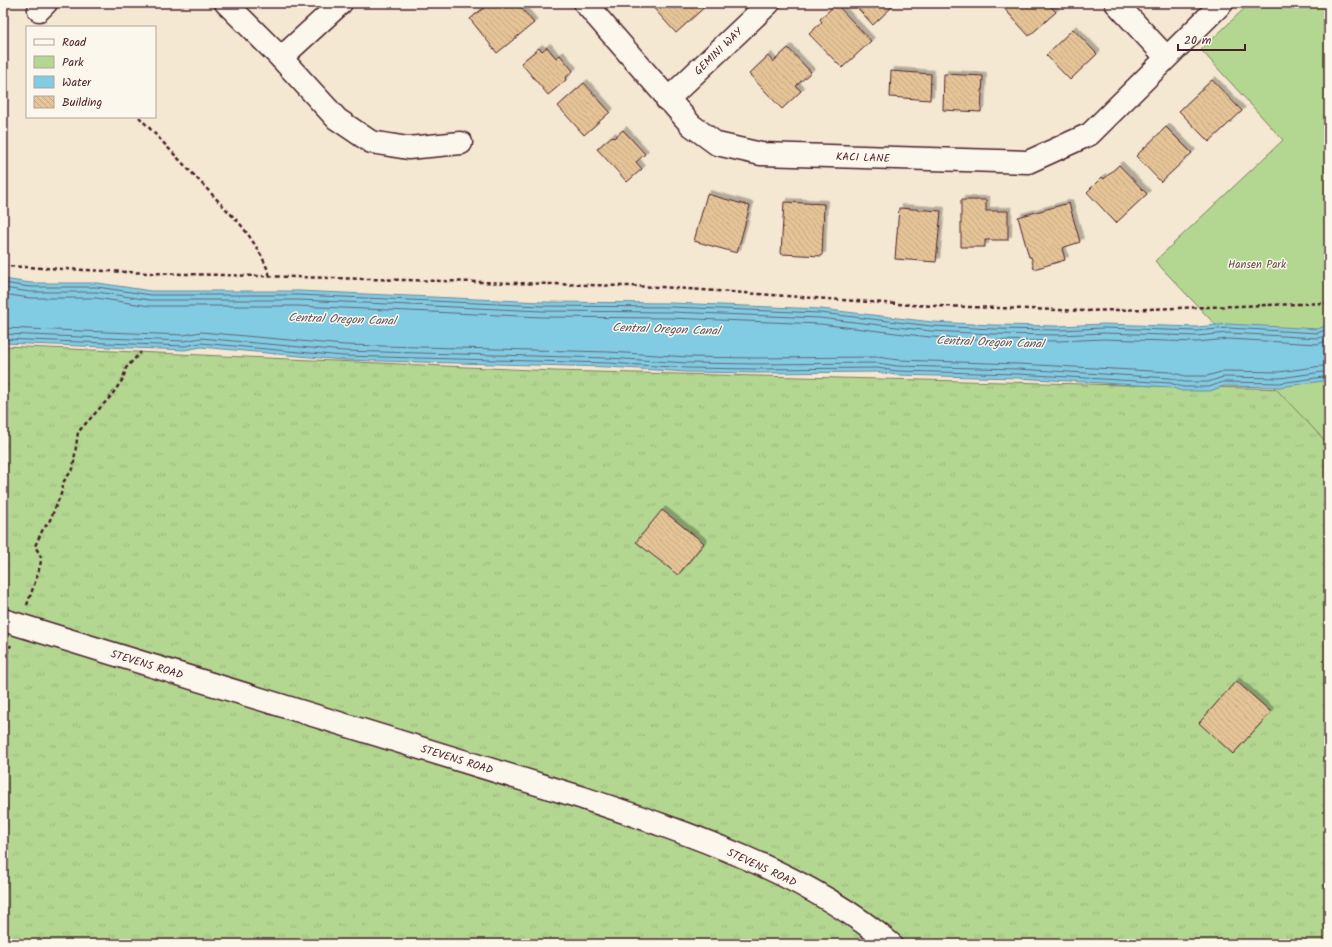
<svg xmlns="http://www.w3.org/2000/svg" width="1332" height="947" font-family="Kalam,sans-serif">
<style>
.grass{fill:url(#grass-tufts);stroke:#7e7b5e}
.green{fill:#b3d791;stroke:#7e7b5e}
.water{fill:#82cce3;stroke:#6c8799}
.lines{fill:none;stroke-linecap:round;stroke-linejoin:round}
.shore{stroke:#606475;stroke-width:1}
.building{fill:url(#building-back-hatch);stroke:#4a1f2b;filter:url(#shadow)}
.minor-casing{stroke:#4a1f2b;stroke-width:25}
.path{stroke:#4a1f2b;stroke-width:2.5;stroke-dasharray:4 3;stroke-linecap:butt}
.minor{stroke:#fbf7ec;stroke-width:22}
.labels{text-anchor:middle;stroke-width:3;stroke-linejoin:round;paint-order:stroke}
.street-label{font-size:11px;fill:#4a1f2b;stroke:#fbf7ec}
.park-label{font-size:11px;fill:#644d44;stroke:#fbf7ec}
.water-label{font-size:12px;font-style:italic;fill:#5b5362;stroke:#fbf7ec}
</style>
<defs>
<pattern id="grass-tufts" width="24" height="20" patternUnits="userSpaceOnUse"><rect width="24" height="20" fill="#b3d791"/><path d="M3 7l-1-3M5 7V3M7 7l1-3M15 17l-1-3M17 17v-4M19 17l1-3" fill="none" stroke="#9bb87d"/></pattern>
<pattern id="building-back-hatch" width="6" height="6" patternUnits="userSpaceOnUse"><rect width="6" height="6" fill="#e5c497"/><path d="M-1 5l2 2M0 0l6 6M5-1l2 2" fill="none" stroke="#c6a882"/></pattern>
<filter id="shadow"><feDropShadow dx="3.5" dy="-3.5" stdDeviation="0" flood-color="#0004"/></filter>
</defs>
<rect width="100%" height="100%" fill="#f4e8d2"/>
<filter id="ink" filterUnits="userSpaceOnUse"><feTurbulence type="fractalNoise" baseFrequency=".025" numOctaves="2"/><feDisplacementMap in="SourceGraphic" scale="8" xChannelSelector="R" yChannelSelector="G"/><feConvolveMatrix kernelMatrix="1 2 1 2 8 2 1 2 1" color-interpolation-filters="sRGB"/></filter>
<g filter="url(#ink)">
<polygon class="grass" points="3,346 554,371 1329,390 1329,944 3,944"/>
<polygon class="green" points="1250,3 1329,3 1329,445 1155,261 1283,140 1201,50"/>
<polygon class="water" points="3,279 31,283 98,283 151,291 299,291 542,302 671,303 821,309 932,322 993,325 1059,326 1104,324 1197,327 1228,324 1318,329 1329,324 1329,384 1323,381 1280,387 1224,386 1210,391 1182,391 1170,387 1018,378 896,375 877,372 757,373 687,372 609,367 343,360 201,347 185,350 3,343"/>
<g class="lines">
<g class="shore">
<polyline points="3,283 30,287 97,287 151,295 299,295 542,306 671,307 820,313 931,326 993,329 1059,330 1104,328 1197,331 1228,328 1318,333 1329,328"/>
<polyline points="3,288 30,292 97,292 150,300 299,300 542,311 671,312 820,318 931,331 993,334 1059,335 1104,333 1197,336 1228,333 1318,338 1329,334"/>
<polyline points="3,294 30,298 96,298 150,306 298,306 542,317 670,318 820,324 930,337 993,340 1059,341 1104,339 1197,342 1228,339 1318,344 1329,340"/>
<polyline points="3,328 184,335 201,332 344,345 609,352 688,357 757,358 877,357 898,360 1018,364 1170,372 1185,376 1207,376 1224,371 1279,372 1322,366 1329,367"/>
<polyline points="3,334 184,341 201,338 344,351 609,358 688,363 757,364 877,363 897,366 1018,369 1170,378 1184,382 1208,382 1223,377 1280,378 1322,372 1329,374"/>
<polyline points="3,339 185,346 201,343 343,356 609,363 687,368 757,369 877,368 897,371 1018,374 1170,383 1183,387 1209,387 1223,382 1280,383 1323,377 1329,380"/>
</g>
</g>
<g class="building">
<polygon points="490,3 517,3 534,23 497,53 470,19"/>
<polygon points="649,3 709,3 676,33"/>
<polygon points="853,3 896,3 873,25"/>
<polygon points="1002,3 1047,3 1056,12 1029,36 1001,5"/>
<polygon points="836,4 871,41 842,68 809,34 822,22 820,19"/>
<polygon points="1073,29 1097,54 1070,80 1046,55"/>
<polygon points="547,47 556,58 560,55 573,71 565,78 566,80 548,95 521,63 539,48 542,51"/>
<polygon points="788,48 811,72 796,86 801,91 782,109 749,74 768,56 773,62"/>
<polygon points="891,71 931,74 930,100 890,97"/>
<polygon points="944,74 983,76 981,112 943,110"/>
<polygon points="1212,80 1242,111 1209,142 1179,111"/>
<polygon points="584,83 610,112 584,135 558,106"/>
<polygon points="1166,127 1192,153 1161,182 1136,156"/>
<polygon points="623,130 645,154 636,162 642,169 627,182 597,149 612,136 614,138"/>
<polygon points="1119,165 1147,194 1116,223 1087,192 1102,177 1104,179"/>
<polygon points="707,194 750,206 737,253 694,241"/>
<polygon points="961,200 986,200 986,211 1008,211 1008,240 985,240 985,247 961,247"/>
<polygon points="784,202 824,204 822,256 781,254"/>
<polygon points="1069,203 1080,242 1062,248 1065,260 1034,269 1031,257 1029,257 1018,217"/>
<polygon points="899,208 941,211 936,262 895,259"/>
<polygon points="662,510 704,543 678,575 636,542"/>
<polygon points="1236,681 1271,712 1233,754 1199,723"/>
</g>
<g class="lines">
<defs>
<g id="minor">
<polyline points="226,3 281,58 337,119 371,142 408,148 461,143"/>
<polyline points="585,3 691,125 717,144 761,154 1028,162 1090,134 1222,3"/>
<polyline points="1116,3 1166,57"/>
<polyline points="39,10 46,3"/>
<polyline points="281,58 341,3"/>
<polyline points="667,100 769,3"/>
<path d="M3 620 580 797C685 832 806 872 891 944"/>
</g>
</defs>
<use href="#minor" class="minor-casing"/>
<g class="path">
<path d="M139 117 241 225C254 242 263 256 270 276"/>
<polyline points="3,266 148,273 662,287 911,305 1086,311 1329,303"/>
<path d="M27 605C30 596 42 565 41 558 40 554 37 550 35 546L42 531 50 520 61 494 64 481 73 469 78 432 111 396 123 379 126 368 141 352"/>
<polyline points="3,660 11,645"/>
</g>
<use href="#minor" class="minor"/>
</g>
</g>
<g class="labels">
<g class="street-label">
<text transform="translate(718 51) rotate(-44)" y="4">GEMINI WAY</text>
<text transform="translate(863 157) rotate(2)" y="4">KACI LANE</text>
<text transform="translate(147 664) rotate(17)" y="4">STEVENS ROAD</text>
<text transform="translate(457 759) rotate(17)" y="4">STEVENS ROAD</text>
<text transform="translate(762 867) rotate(25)" y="4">STEVENS ROAD</text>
</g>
<g class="park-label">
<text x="1257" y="268">Hansen Park</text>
</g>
<g class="water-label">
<text transform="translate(342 319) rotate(2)" y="4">Central Oregon Canal</text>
<text transform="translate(666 329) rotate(2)" y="4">Central Oregon Canal</text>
<text transform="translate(990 342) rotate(2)" y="4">Central Oregon Canal</text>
</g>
</g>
<rect width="1332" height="947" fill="none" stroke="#fbf7ec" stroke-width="16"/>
<rect x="8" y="8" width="1316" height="931" fill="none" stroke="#4a1f2b" stroke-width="1.5" filter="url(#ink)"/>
<rect x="26" y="26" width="130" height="92" fill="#fbf7ec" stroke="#b4a19f"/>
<rect x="34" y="39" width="20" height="6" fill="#fbf7ec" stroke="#b4a19f"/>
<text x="62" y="46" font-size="12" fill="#4a1f2b">Road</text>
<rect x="34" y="56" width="20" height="12" fill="#b3d791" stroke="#b4a19f"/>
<text x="62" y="66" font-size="12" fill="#4a1f2b">Park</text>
<rect x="34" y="76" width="20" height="12" fill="#82cce3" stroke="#b4a19f"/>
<text x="62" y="86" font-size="12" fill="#4a1f2b">Water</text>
<rect x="34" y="96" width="20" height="12" fill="url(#building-back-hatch)" stroke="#b4a19f"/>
<text x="62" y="106" font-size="12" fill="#4a1f2b">Building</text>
<path d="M1178 44v6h67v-6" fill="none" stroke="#4a1f2b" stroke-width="2"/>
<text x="1184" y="44" font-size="12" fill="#4a1f2b" stroke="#fbf7ec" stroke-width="3" paint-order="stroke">20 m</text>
</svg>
